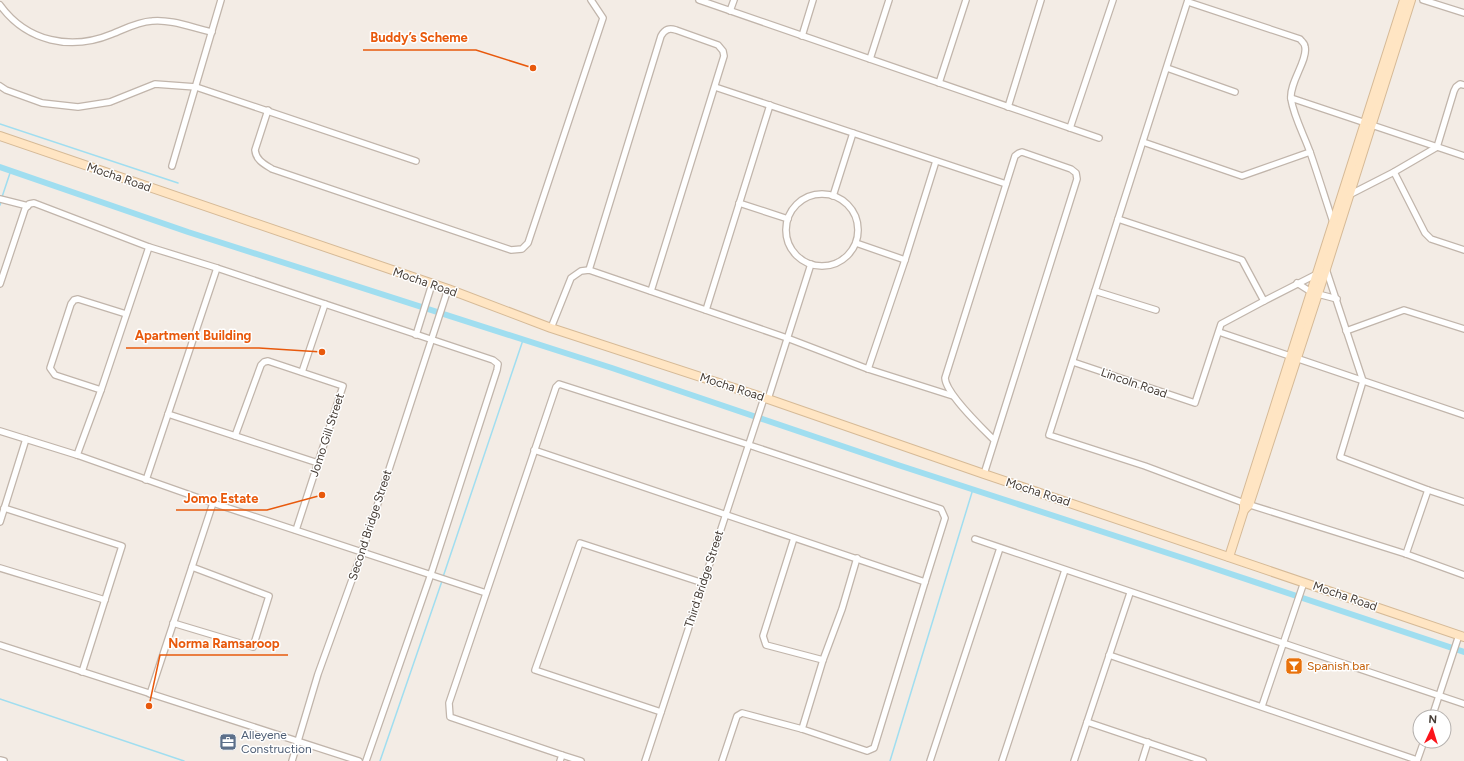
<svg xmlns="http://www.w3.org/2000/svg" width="1464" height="761" font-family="Figtree,sans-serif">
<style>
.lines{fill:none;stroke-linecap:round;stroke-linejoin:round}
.stream{stroke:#a0def0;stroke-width:1.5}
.canal{stroke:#a0def0;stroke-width:6}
.street-casing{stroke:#c1b5ab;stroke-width:8}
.secondary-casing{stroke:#d6ba97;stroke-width:10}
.street{stroke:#fff;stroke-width:5.5}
.secondary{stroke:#ffe5c3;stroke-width:8}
.labels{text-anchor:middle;stroke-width:3;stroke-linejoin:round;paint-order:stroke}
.street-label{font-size:12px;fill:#453c35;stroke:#fff}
.food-label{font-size:12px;fill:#c56008;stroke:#fff;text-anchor:start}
.service-label{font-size:12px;fill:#4e5e75;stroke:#fff;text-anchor:start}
.leader{fill:none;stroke:#e8590c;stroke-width:1.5}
.callout-dot{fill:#e8590c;stroke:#fff;stroke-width:1.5}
.callout-label{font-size:13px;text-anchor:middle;font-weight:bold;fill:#e8590c;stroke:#fff;stroke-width:3;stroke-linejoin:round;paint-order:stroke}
</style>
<rect width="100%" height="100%" fill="#f3ece5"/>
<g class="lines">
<g class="stream">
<polyline points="0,124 178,183"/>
<polyline points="2,197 11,170"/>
<polyline points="0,205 1,201"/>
<polyline points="443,577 523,340"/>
<polyline points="0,699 184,761"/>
<polyline points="380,761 442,581"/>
<polyline points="890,761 973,489"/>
</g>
<polyline class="canal" points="0,167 188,232 612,368 898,465 1192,561 1464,652"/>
<defs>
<g id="street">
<polyline points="699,0 1099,138"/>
<polyline points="1188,0 1049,435 1145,466 1244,503 1406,554 1464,575"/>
<polyline points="1423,0 1464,13"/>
<path d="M1188 2 1300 39C1302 42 1305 43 1305 47 1308 60 1289 83 1291 99 1294 117 1304 135 1310 152 1318 175 1325 198 1333 222"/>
<path d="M0 5C27 42 71 51 112 34 125 29 137 22 152 21 171 19 193 28 212 32"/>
<polyline points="730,11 734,0"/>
<polyline points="802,36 813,0"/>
<polyline points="870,59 889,0"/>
<polyline points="1167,68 1235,92"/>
<polyline points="939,83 966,0"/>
<polyline points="0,86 6,90 42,103 78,107 110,102 155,84 196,87 416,161"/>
<polyline points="715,87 1006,184"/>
<polyline points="1291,98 1464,156"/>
<polyline points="1008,107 1041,0"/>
<path d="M268 110 255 150C256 160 264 164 272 169L511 250 522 249 528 243 603 18 591 0"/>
<polyline points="1070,128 1113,0"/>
<polyline points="1143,142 1242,176 1310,152"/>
<polyline points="172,166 221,0"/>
<polyline points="1394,172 1425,233 1431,239 1464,250"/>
<circle cx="822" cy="230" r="36"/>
<polyline points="1349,195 1394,172 1437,147 1454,91 1456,87 1460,84 1464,85"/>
<polyline points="833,196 853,133"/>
<polyline points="0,199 28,206"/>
<polyline points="739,203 788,219"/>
<polyline points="1118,219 1242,260 1264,301"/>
<polyline points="856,243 905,260"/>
<polyline points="1326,269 1363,381 1340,457 1428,490 1464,502"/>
<path d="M589 270 661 36C665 29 669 28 676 30L718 45 723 51 724 56 651 291"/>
<polyline points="1297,283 1311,292"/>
<polyline points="0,284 25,209 29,204 34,203 149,247 217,268 493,360 498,364 497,370 431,574 366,761"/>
<polyline points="1095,291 1156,310"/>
<polyline points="1318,294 1337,299"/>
<polyline points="706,310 770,105"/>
<polyline points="551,328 571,278 581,271 589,270 787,338 868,369 953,396"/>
<polyline points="1346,331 1404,310 1464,329"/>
<polyline points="1219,332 1464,415"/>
<polyline points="416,335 432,284"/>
<polyline points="1073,362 1195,403 1221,324 1264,301 1317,274"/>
<polyline points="868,369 905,260 936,161"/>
<polyline points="302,372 325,304"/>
<polyline points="101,390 55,375 50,368 71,304 74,300 78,299 126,314"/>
<polyline points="768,399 811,264"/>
<polyline points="168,414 318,463"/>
<polyline points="0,431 77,455 213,503 486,593"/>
<polyline points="235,436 261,365 264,362 268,361 343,386 296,530"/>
<polyline points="534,450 925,582 945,518 941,509 749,445 559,384 556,387 449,703 450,717 562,755"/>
<polyline points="77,455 101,390 149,247"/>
<path d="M984 474 1077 179 1076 173 1071 169 1022 152 1019 153 1015 156 945 378C946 394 982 428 994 440"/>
<polyline points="146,480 217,268"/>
<polyline points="4,508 122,546 82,672"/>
<polyline points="0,522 26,439"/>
<polyline points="794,538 763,636 766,645 823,660"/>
<path d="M975 539C1138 595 1301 649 1464 704"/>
<polyline points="1406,554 1428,490"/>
<polyline points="0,568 105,600"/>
<polyline points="173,623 253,647 269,596 192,567"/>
<polyline points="0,645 359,761"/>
<polyline points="1109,655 1417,760"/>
<polyline points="150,694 213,503"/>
<polyline points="1262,706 1304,582"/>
<polyline points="661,712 535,670 580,543 703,583"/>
<polyline points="1432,717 1459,635"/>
<polyline points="1087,722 1203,761"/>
<polyline points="802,729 823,660 842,609 857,558"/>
<polyline points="0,760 4,761"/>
<polyline points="292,761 318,674 362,552 448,289"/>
<polyline points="560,761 562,755 581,761"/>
<polyline points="645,761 764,398"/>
<polyline points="722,761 737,716 742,713 802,729 867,751 874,748 925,582"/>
<polyline points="930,761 1000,548"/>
<polyline points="1002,761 1065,570"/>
<polyline points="1074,761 1130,593"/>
<polyline points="1142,761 1148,742"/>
<polyline points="1417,761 1424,741"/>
</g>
<g id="secondary">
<polyline points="0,136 448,289 551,328 768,399 984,474 1464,637"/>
<polyline points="1244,510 1249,505 1326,269 1411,0"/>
<polyline points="1229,557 1244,510 1244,503 1404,0"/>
</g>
</defs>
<use href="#street" class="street-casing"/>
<use href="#secondary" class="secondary-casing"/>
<use href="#street" class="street"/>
<use href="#secondary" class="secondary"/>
</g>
<defs>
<symbol id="bar-square" viewBox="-11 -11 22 22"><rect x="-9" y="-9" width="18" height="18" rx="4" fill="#e8710a" stroke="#fff"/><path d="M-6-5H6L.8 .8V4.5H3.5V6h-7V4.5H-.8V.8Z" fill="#fff"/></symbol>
<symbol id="office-square" viewBox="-11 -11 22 22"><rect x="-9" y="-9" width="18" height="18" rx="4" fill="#5c6f8a" stroke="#fff"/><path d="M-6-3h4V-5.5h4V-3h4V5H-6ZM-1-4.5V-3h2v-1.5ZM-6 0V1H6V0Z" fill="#fff"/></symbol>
</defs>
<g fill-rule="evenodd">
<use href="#bar-square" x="1284" y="656" width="20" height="20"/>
<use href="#office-square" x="218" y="732" width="20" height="20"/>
</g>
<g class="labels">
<g class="street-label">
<text transform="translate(119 177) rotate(19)" y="4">Mocha Road</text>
<text transform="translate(425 282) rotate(19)" y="4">Mocha Road</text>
<text transform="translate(1134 383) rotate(19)" y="4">Lincoln Road</text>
<text transform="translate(732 387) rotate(18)" y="4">Mocha Road</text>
<text transform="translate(327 435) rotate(-72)" y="4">Jomo Gill Street</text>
<text transform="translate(1038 492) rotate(18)" y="4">Mocha Road</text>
<text transform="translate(370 525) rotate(-72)" y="4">Second Bridge Street</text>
<text transform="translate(704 579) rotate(-72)" y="4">Third Bridge Street</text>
<text transform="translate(1345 596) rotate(19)" y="4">Mocha Road</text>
</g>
<g class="food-label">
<text x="1307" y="670">Spanish bar</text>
</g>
<g class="service-label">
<text x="241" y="739">Alleyene<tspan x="241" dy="14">Construction</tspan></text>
</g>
</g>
<path class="leader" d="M533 68L476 50H363M322 352L259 348H126M322 495L267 510H176M149 706L160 655H288"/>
<g class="callout-dot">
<circle cx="533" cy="68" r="4"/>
<circle cx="322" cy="352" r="4"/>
<circle cx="322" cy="495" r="4"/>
<circle cx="149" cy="706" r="4"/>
</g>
<g class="callout-label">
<text x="419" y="42">Buddy’s Scheme</text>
<text x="193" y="340">Apartment Building</text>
<text x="221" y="503">Jomo Estate</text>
<text x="224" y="648">Norma Ramsaroop</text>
</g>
<g transform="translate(1432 729) rotate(4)"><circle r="19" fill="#ffffff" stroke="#b5b1ae"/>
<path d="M0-3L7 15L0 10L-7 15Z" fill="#fb141b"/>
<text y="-6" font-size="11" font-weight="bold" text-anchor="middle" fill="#453c35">N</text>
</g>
</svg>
